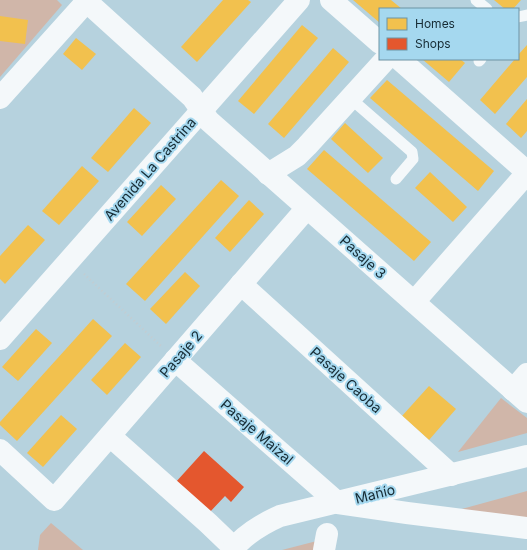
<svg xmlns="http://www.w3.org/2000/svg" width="527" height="550" font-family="Inter,sans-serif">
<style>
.green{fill:#d0b6a9}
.homes{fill:#f2c14e}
.shops{fill:#e4572e}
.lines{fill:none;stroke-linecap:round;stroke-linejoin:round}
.path{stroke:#c4ccd0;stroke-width:2.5;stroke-dasharray:1 3;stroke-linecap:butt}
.lane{stroke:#f4f8fa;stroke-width:11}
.street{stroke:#f4f8fa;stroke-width:22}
.secondary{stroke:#f4f8fa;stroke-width:22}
.labels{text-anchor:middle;stroke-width:4;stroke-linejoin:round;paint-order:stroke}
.street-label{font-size:14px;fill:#162b34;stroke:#a5d8ef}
</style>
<rect width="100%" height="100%" fill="#b6d2de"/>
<g class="green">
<polygon points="0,0 57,0 62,5 0,77"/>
<polygon points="501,398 527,418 527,433 458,452"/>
<polygon points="527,491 527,527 440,515"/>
<polygon points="51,523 83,550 38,550 40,535"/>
<polygon points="336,536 334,550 282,550"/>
</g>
<g class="homes">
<polygon points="223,0 248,0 251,2 197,62 181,47"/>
<polygon points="353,0 391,0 402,9 380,9 380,23"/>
<polygon points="494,0 521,0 513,9 505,9"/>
<polygon points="0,16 28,20 25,44 0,41"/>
<polygon points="302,25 318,38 254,114 238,101"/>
<polygon points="76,38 96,54 82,70 63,54"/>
<polygon points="527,45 527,77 495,114 480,100 515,59 518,59 518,55"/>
<polygon points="333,48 349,62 284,138 268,124"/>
<polygon points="422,59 460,59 465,63 449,82"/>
<polygon points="387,80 494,171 478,191 370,98"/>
<polygon points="527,99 527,131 521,138 506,124"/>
<polygon points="134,108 151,123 108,172 91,158"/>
<polygon points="345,123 383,158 368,173 331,139"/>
<polygon points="324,150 431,242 414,261 307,169"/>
<polygon points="82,166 99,181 59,225 42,211"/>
<polygon points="430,172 467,207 453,222 415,188"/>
<polygon points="221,180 239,196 145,301 126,284"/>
<polygon points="161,185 176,199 142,236 127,222"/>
<polygon points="249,200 264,214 230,252 215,238"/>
<polygon points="28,225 45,240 5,284 0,279 0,256"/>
<polygon points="185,272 200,286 166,324 150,309"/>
<polygon points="93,319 112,336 17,441 0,425 0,422"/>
<polygon points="36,329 52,343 18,381 2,367"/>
<polygon points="125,343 141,357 107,395 91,380"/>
<polygon points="429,386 456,409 429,440 402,416"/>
<polygon points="61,415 77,429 43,467 27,453"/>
</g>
<polygon class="shops" points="204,451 244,487 231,502 225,496 209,513 175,483"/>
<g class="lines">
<polyline class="path" points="84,274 161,346"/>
<g class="lane">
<polyline points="476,0 487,9"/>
<polyline points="518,17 527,15"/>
<polyline points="479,61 481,59"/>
<polyline points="350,98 412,152 413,159 396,179"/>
</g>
<g class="street">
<polyline points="85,0 192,97 209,121 527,402"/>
<polyline points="331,0 380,43"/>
<polyline points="399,59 527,172"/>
<polyline points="0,98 88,0"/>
<polyline points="268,174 297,156 307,146 386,59"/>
<polyline points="241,284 451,475"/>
<polyline points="414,302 527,173"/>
<polyline points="0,339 299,0"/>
<polyline points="175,360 338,503 407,513 527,528"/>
<polyline points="513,390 527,374"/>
<polyline points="110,436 208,523 234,548"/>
<polyline points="0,450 54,500 307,208"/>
<polyline points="324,550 327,534"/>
</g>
<path class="secondary" d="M232 550C245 534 262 524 280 516L527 456"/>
</g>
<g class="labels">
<g class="street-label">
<text transform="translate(150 169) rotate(-49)" y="5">Avenida La Castrina</text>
<text transform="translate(363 257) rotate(42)" y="5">Pasaje 3</text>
<text transform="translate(181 354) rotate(-49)" y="5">Pasaje 2</text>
<text transform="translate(346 380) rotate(42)" y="5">Pasaje Caoba</text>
<text transform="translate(257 432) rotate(41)" y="5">Pasaje Maizal</text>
<text transform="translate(375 494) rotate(-14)" y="5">Mañío</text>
</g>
</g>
<rect x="379" y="8" width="140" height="52" fill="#a5d8ef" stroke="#6c93a4"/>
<rect x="387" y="18" width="20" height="12" fill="#f2c14e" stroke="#6c93a4"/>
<text x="415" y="28" font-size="12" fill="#162b34">Homes</text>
<rect x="387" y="38" width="20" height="12" fill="#e4572e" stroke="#6c93a4"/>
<text x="415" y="48" font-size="12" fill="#162b34">Shops</text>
</svg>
